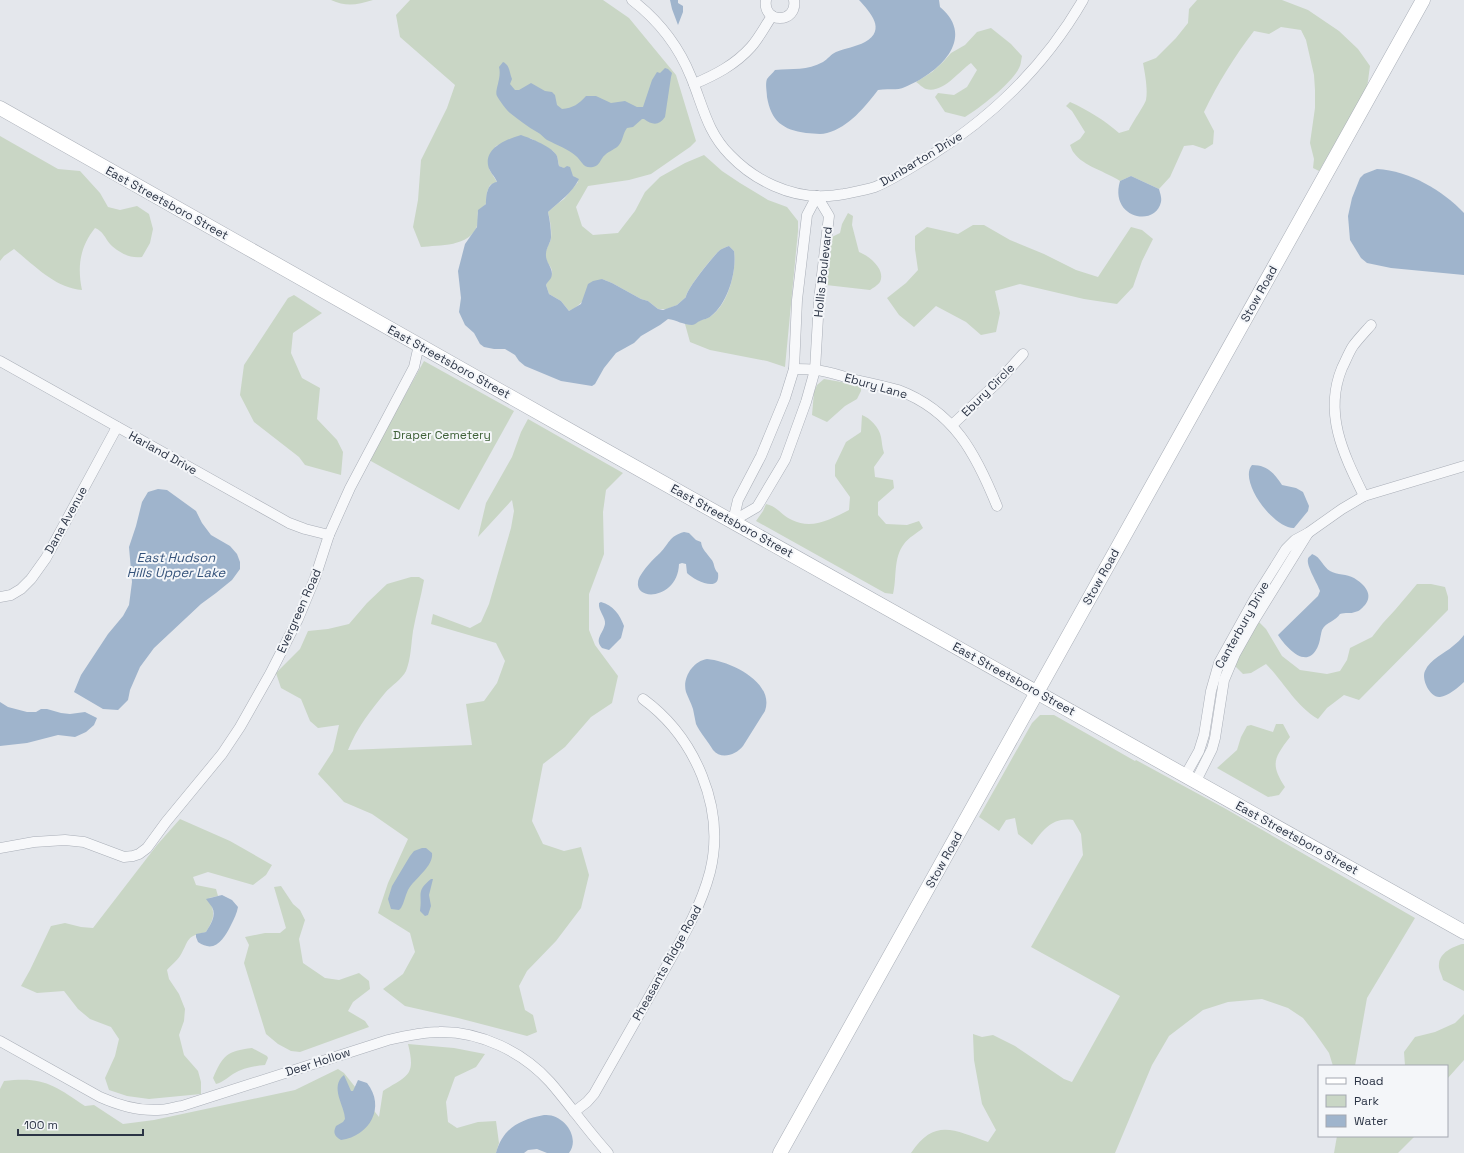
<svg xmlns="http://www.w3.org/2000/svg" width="1464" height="1153" font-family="'Space Grotesk',sans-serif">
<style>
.green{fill:#c9d6c5}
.water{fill:#9fb4cc}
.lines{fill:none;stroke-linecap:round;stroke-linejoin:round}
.street-casing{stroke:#a9aeb7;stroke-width:11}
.secondary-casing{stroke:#a9aeb7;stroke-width:15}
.street{stroke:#f7f8fa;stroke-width:10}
.secondary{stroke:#fff;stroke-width:14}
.labels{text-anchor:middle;stroke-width:4;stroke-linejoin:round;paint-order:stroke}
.street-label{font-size:12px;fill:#2b3445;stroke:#f4f6f9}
.park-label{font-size:12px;fill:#3f6138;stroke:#f4f6f9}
.water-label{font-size:13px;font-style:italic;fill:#34527a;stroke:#f4f6f9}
</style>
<rect width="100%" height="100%" fill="#e4e7ec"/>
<g class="green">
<path d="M331 0H373C357 5 346 7 331 0Z"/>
<path d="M410 0H603L629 18 676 75 696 141 690 147 651 174 629 180 588 186 576 207 582 226 593 235 618 233 635 211 645 192 660 177 685 163 704 155 722 171 740 183 768 200 787 207 798 221V231L785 367 767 361 710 350 690 342 685 324C693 325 693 324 699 321 703 319 708 319 711 316 728 305 737 270 734 251L729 246C726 247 723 248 720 250 713 256 686 290 686 297L677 305 667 309H658L648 301 641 299 612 283 602 279C594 289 580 307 569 311L561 301 549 294 546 285C547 281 551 278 552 274 553 267 547 264 546 259 543 251 550 245 551 238 552 230 550 220 548 212L557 204 564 199 578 182C573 175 567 169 559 166L557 156 553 151 530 138 506 142 496 146 492 152 489 169 497 182 490 185 487 192 486 204 478 211C477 216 479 221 477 226 470 247 439 245 421 247L413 227 418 200 421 160 447 108 455 85 400 37 396 15Z"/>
<path d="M1197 0H1282L1308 10 1339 31 1358 49 1370 66 1367 88 1319 171 1313 168 1314 159 1310 143 1315 108V90L1314 75 1306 40 1301 30 1281 27 1269 34 1254 31C1234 57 1218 83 1204 112L1214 131 1213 144 1205 149 1193 145 1184 146 1170 177 1159 189 1131 176 1120 181C1107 172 1083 166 1074 153 1072 151 1071 147 1070 145L1080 139 1085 132 1072 111 1066 106 1070 102C1088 110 1104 120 1119 133L1129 130C1132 123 1144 106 1146 100 1148 89 1145 74 1143 63L1156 58 1176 38 1188 23 1189 9Z"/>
<path d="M991 28 1011 44 1022 56C1021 60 1021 65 1019 68 1013 82 979 109 965 117L945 112 935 97 938 93 954 95 967 87 977 70 971 63C959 71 943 94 926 89 923 88 919 84 916 82L932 72 943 62 951 53 965 45 977 32Z"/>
<path d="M0 136 58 169 80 171 100 193 108 207 120 210 137 206 149 214 153 229 150 243 142 257C130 259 118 252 110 244 105 238 103 231 95 228 80 247 77 266 82 290 55 288 34 265 14 249L4 256 0 261Z"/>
<path d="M848 213 853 216 852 225 859 252C869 256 886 269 880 282 878 285 873 288 870 290L826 285 828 247 832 237 840 233 842 224Z"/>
<polygon points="973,225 984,225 1010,240 1044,254 1076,270 1098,277 1131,227 1142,230 1153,239 1142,261 1133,287 1117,304 1084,299 1020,284 995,291 1000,313 996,332 981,335 966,322 936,306 914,327 899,315 887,298 906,283 918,270 915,249 915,236 927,227 958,234"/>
<polygon points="294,295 322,313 293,333 291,353 302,378 320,388 317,419 337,440 343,452 341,475 305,465 299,457 254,422 240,395 244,365 288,298"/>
<polygon points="424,361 514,411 459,510 369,460"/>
<polygon points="824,379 853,384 861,387 861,391 857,399 845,406 827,422 812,415 814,392 817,385"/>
<path d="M862 415C870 418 879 427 881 437 882 442 882 447 884 453L874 467 875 477 893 480 894 488 878 502V515L886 524 907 525 919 521 923 528C917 533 908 538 904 544 893 558 897 578 893 594L885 593 756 521 763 511 766 504C777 506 782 516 792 520 812 530 831 519 849 510L850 497 835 476V465L846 442 861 432Z"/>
<path d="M528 419 623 473 606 490 603 512 604 554 589 594V630L595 645 618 676 612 703 591 717 565 747 543 764 532 821 543 844 564 851 581 847 589 875 581 908 556 941 527 971 519 986 525 1010 533 1015 537 1032 527 1036 458 1018 405 1006 383 989 403 974 415 952 410 933 378 913 388 883 408 839 372 814 344 802 318 774 333 751 339 725 318 728 310 721 301 699 281 688 276 673 300 649 308 631 328 629 349 624 367 603 387 584 411 577H419L424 580C421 597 416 614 413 631 411 644 411 659 406 671 402 679 391 686 385 693 370 711 357 728 348 750L472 745 466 704 484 701 497 683 505 661 496 643 431 624 433 614 470 628 481 622 489 604 511 528 514 511 512 500 478 537 486 503 512 457 521 432Z"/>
<path d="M1417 584H1431L1445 587 1448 597V610L1359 700 1344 695 1327 708 1318 719C1294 704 1285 683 1266 664L1251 673 1243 674 1235 666 1241 650 1259 622 1266 629 1282 656 1300 670 1327 674 1340 671 1347 660 1350 648 1372 637 1383 623 1395 610Z"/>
<path d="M1040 715H1054L1135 761 1136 760 1226 809 1415 918 1367 998 1355 1066H1333L1329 1053 1315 1033 1303 1018 1288 1008 1262 999 1228 1002 1203 1010 1169 1036 1152 1065 1115 1153H911C935 1117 955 1131 988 1142L996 1130 982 1104 974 1060 973 1034 982 1037 993 1035 1015 1046 1064 1079 1072 1082 1120 996 1031 947 1083 855 1081 834 1073 820C1052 817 1043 830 1032 845L1018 834 1015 818 1006 820 999 831 979 817 1032 723Z"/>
<path d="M1276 724H1283L1290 737C1274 758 1270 764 1285 787L1279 795 1268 797 1217 768 1237 750 1241 737 1247 726 1251 725 1273 732Z"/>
<path d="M180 819 230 841 272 865 266 875 253 885 208 872 193 877 196 885 216 889 218 896 209 898C215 914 215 917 206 932 184 937 190 940 180 956 177 961 171 965 167 970L169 979 179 994 185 1009 184 1021 179 1035 184 1055 198 1071 201 1082V1094L149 1099 127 1096 109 1090 105 1078 115 1056 119 1039 111 1027 90 1019 78 1009 64 991 37 993 21 986 30 970 51 926 65 923 81 927 93 928 157 845Z"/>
<polygon points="281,886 293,904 300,910 305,920 299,939 303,963 325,978 339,980 359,973 369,981 370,989 353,1002 348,1011 365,1021 369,1027 300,1052 291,1051 278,1044 266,1034 244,963 249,945 245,937 265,933 280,933 286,928 274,887"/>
<path d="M1462 944H1464V991L1443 980C1442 975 1438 969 1439 964 1440 952 1453 947 1462 944Z"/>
<polygon points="1464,1014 1464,1060 1447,1079 1447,1066 1405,1066 1404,1052 1415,1037 1435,1032 1455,1023"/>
<path d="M408 1044 454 1048 485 1054 476 1067 455 1077 446 1102 448 1122 457 1128 478 1122 496 1121 499 1143 496 1153H0V1089L4 1081C43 1076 54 1085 85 1106L94 1105 123 1124 154 1120 295 1090 338 1069 344 1073 379 1117 383 1091C408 1075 416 1076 408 1044Z"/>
<path d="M252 1048 267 1056 268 1058 265 1065C254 1066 243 1068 233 1074 227 1078 223 1082 216 1084L213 1078C223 1055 227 1051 252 1048Z"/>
<polygon points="1337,1136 1415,1136 1398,1153 1334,1153"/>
</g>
<g class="water">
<polygon points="670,0 678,0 678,3 683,6 683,12 678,25 672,9"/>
<path d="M859 0H939L940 7C978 39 937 74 905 87 897 91 887 88 878 90 865 107 849 127 827 133 820 135 813 133 806 133 783 130 771 121 767 97 767 92 765 84 767 79 769 76 773 73 775 70 793 68 807 71 823 62 828 59 831 54 836 52 845 48 856 47 865 42 887 30 870 12 859 0Z"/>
<path d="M503 62C510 65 509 72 512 79L510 84 515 90H519L531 83 545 91 552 92 555 95 557 105 562 109C573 108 579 104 586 96H596L611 103 625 101 637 107H643L652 80 657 72 660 73 665 68 668 69 672 73 671 77 665 117C659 126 652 125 644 119H642L633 127 627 128C623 133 623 140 619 145 616 149 609 151 605 155 600 159 600 166 593 167 583 169 582 161 576 156 568 149 557 145 547 140 544 138 541 134 537 132 528 127 519 120 510 113 507 111 499 100 497 96 494 91 502 78 499 67Z"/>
<path d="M521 135C530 138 553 147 557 156 558 159 558 163 559 166L564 168 567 166 570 167 573 176 579 179C572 193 559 202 548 212 550 221 551 229 551 237 551 242 546 248 546 254 545 263 555 269 551 278 550 280 547 282 546 285L549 294 561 301 569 311 581 304 588 284 593 281 602 279 612 283 641 299 648 301 658 309 663 310 677 305 686 297C686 290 714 255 720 250 723 248 726 247 729 246L734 251C737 271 728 303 711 316 708 319 704 319 700 321 697 322 695 325 692 325 684 325 676 320 668 319L660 325 641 336 634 343 616 353 604 368 595 384 592 386 561 381 525 366 519 361 515 355 505 349H494L484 347 480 344 474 333 465 325 459 312 461 298 458 271 465 244 477 227 478 210 486 204C486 196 487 183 497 182 495 176 489 172 488 165 485 147 508 139 521 135Z"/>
<path d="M1377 169C1410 171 1442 190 1464 213V275L1391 268 1367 263 1361 258 1350 240 1348 216 1352 198 1360 178 1364 174Z"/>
<path d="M1131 176 1159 189C1160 193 1162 198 1161 202 1155 228 1109 218 1120 181Z"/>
<path d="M1252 465C1267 465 1274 473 1282 485L1296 488 1303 492 1309 506 1308 511 1294 528C1274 529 1238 481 1252 465Z"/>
<polygon points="158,489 167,490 196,511 202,523 211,535 230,546 237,554 240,562 240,569 232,580 216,593 201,604 154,648 140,667 130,690 128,700 118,710 103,709 74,692 81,675 108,634 123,616 129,605 132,582 129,547 136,526 142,502 148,492"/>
<path d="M684 532 689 533 696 540 701 542C702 550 707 553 711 559 715 563 713 568 718 573 721 594 694 580 687 573L686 564 682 563 679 564C678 599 635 602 638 582 639 574 653 559 660 553 669 544 669 536 684 532Z"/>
<path d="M1312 554C1321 557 1323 567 1330 571 1337 575 1347 574 1354 578 1364 584 1374 594 1365 605 1362 608 1360 611 1355 612 1351 614 1345 612 1340 614 1336 621 1326 622 1322 630 1320 637 1320 644 1316 650 1305 669 1285 646 1278 635L1318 596 1320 591C1318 584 1306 566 1308 559 1308 557 1311 556 1312 554Z"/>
<path d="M601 602C613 605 620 615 624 626L621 638 609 650 602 648C594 639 603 634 605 624 606 617 598 611 599 603Z"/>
<path d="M1464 635V682C1459 687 1448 696 1440 697 1430 698 1421 679 1425 671 1430 659 1444 654 1453 646 1457 643 1461 639 1464 635Z"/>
<path d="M707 659C730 661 775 682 765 711L743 746C736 755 721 760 713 750 708 741 700 733 696 724 695 719 694 714 693 709 691 703 688 697 686 692 682 678 693 661 707 659Z"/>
<polygon points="0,702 8,707 27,712 36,712 41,709 47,709 61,713 70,714 85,712 97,718 94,725 86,732 75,737 58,735 27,743 0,746"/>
<path d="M422 848H426L432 853C434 866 414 879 408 890 405 896 404 903 401 908L399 910 391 909 388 899 392 886 410 856 414 851Z"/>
<path d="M431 879H433L429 895 431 906 428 915 425 916 420 911C423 894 415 892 431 879Z"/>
<path d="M222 895 232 900 238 907C237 913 234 919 231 925 224 939 215 954 198 942L196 937V934L206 932C210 925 217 916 212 907 210 904 208 902 206 899Z"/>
<path d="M344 1075 351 1091H353L358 1080 367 1083C386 1107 370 1136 341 1140 334 1136 333 1132 336 1126L343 1122 345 1119C345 1106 329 1087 344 1075Z"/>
<path d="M544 1115C563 1113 581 1137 569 1153H547L537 1149 528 1150 524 1153H496C503 1128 519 1120 544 1115Z"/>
</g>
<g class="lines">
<defs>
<g id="street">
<path d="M632 0C658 20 679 47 691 77 703 106 707 132 730 155 754 180 790 198 826 196 832 196 838 195 844 194 854 192 866 190 875 187 894 179 912 167 930 156 992 117 1046 64 1083 0"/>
<path d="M766 0C762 24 798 24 794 0"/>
<path d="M694 84C715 75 735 65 751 47 759 38 765 26 772 16"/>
<polyline points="0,361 289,523 305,529 329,535"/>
<path d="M794 369C801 369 808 369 815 370 829 371 843 377 856 380 870 383 884 386 898 390 954 411 976 454 997 506"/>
<polyline points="952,425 998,382 1023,354"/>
<path d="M1364 496C1344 455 1323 414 1342 368 1346 360 1349 352 1353 346 1359 338 1365 332 1371 325"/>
<polyline points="733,521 757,507 785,460 806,402 815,370 819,300 829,216 817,196"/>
<polyline points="733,521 738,500 761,456 785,398 794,369 797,300 807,215 817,196"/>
<polyline points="0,597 11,595 21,589 31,579 46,558 117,427"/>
<polyline points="1185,776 1199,751 1204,735 1211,691 1219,663 1254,600 1286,549 1295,540 1308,533 1342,509 1364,496 1464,466"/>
<polyline points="1196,781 1212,749 1215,738 1224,680 1235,654 1253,622 1308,533"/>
<polyline points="0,848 34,842 65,840 84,842 124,857 133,856 139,854 147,848 166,822 222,754 240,727 270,674 298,619 315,578 329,535 350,488 414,367 419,345"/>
<path d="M0 1041 100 1097C118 1105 138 1111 158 1110 166 1110 175 1107 182 1106L388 1040C405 1036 422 1032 439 1032 480 1031 523 1052 550 1082 570 1105 587 1130 608 1153"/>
<path d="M574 1112 587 1102 594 1094C616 1055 639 1015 661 976 680 942 700 910 710 872 726 808 695 737 643 699"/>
</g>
<g id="secondary">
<polyline points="0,108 578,435 1464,932"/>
<polyline points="780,1153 1423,0"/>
</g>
</defs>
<use href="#street" class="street-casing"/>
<use href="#secondary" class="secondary-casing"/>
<use href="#street" class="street"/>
<use href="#secondary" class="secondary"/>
</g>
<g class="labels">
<g class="street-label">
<text transform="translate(921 159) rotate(-31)" y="4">Dunbarton Drive</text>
<text transform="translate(167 203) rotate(29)" y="4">East Streetsboro Street</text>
<text transform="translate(823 272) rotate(-84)" y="4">Hollis Boulevard</text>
<text transform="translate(1259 294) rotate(-61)" y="4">Stow Road</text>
<text transform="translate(449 362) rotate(29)" y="4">East Streetsboro Street</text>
<text transform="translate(876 386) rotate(16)" y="4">Ebury Lane</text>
<text transform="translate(988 390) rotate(-45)" y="4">Ebury Circle</text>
<text transform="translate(163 453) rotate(29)" y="4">Harland Drive</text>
<text transform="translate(66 520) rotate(-61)" y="4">Dana Avenue</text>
<text transform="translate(732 521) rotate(29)" y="4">East Streetsboro Street</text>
<text transform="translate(1101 577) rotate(-61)" y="4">Stow Road</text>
<text transform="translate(299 611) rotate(-66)" y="4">Evergreen Road</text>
<text transform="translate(1242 625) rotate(-61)" y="4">Canterbury Drive</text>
<text transform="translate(1014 679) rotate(29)" y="4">East Streetsboro Street</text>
<text transform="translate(1297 838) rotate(29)" y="4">East Streetsboro Street</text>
<text transform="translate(944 860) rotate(-61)" y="4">Stow Road</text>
<text transform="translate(667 963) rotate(-61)" y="4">Pheasants Ridge Road</text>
<text transform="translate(318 1062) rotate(-18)" y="4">Deer Hollow</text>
</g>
<g class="park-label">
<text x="442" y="439">Draper Cemetery</text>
</g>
<g class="water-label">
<text x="176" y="562">East Hudson<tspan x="176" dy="15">Hills Upper Lake</tspan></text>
</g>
</g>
<rect x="1318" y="1065" width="130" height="72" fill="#f4f6f9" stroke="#a4a8b1"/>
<rect x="1326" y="1078" width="20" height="6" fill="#ffffff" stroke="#a4a8b1"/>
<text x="1354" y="1085" font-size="12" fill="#2b3445">Road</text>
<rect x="1326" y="1095" width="20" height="12" fill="#c9d6c5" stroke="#a4a8b1"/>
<text x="1354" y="1105" font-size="12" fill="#2b3445">Park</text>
<rect x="1326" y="1115" width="20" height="12" fill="#9fb4cc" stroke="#a4a8b1"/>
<text x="1354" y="1125" font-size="12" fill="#2b3445">Water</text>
<path d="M18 1129v6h125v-6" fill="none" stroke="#2b3445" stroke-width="2"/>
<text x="24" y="1129" font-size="12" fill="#2b3445" stroke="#f4f6f9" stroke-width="3" paint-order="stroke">100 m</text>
</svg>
